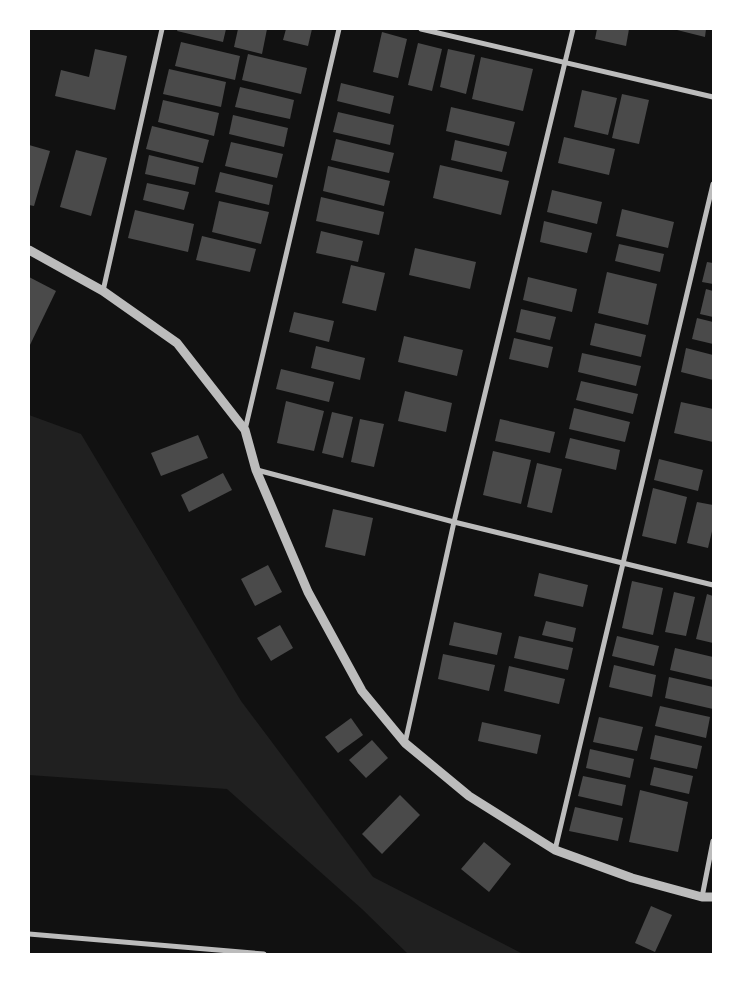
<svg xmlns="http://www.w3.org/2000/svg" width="742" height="983" font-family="Montserrat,sans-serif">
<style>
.green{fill:#202020}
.building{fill:#4a4a4a}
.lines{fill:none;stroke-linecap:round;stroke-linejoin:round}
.minor{stroke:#bcbcbc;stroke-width:5}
.tertiary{stroke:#bcbcbc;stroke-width:9}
</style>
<rect width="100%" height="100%" fill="#111"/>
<polygon class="green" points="29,415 81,434 241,701 373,877 523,954 408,954 362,909 227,789 29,775"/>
<g class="building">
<polygon points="178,29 226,29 223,42 177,31"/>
<polygon points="238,29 267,29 262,54 234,47"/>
<polygon points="286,29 312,29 308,46 283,40"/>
<polygon points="597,29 629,29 626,46 595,39"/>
<polygon points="673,29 706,29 705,37"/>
<polygon points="382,32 407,39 398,78 373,72"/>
<polygon points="181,42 240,56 235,80 175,66"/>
<polygon points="418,43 442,49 432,91 408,85"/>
<polygon points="95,49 127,56 115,110 55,96 61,70 89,77"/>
<polygon points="448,49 475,55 466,94 440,87"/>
<polygon points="248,54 307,68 301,94 242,80"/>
<polygon points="481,57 533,69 523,111 472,99"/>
<polygon points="169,69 226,82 221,107 163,94"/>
<polygon points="341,83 394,96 390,114 337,101"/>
<polygon points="240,87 294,100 290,119 235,107"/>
<polygon points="582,90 617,98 608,135 574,127"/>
<polygon points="622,94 649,100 639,144 612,138"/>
<polygon points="163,100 219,113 214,136 158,122"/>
<polygon points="451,107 515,122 509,146 446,131"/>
<polygon points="338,112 394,125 390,145 333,132"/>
<polygon points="233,115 288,128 284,147 229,134"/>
<polygon points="152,126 209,140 203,163 146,149"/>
<polygon points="564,137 615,149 609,175 558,163"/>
<polygon points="336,139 394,153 389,173 331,160"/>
<polygon points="455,140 507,152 502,172 451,160"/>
<polygon points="231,142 283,154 277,178 225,166"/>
<polygon points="29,145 50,151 34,206 29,205"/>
<polygon points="76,150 107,158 91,216 60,207"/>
<polygon points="149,155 199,167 195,185 145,174"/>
<polygon points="440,165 509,181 501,215 433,198"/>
<polygon points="328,166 390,181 384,206 323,191"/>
<polygon points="220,172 273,185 269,205 215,192"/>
<polygon points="147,183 189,192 184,210 143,200"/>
<polygon points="552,190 602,202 597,224 547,212"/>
<polygon points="321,197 384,212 379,235 316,221"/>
<polygon points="219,201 269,212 261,244 212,232"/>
<polygon points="622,209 674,222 668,248 616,236"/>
<polygon points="135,210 194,224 188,252 128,238"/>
<polygon points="544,221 592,233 587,253 540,242"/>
<polygon points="321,231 363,241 358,262 316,253"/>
<polygon points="202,236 256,249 250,272 196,260"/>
<polygon points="619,244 664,254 660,272 615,261"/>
<polygon points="415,248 476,262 470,289 409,275"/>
<polygon points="707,262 713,263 713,284 702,282"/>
<polygon points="351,265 385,273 376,311 342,303"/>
<polygon points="607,272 657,284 648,325 598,313"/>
<polygon points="29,277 56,291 29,347"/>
<polygon points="528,277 577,289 572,312 523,300"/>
<polygon points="706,289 713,291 713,317 700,314"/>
<polygon points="521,309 556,317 550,340 516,332"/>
<polygon points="294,312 334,321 329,342 289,332"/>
<polygon points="697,318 713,322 713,344 692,339"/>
<polygon points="595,323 646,335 641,357 590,345"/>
<polygon points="404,336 463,350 457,376 398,362"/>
<polygon points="514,338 553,347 548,368 509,359"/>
<polygon points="316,346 365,358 360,380 311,368"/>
<polygon points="686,348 713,355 713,380 681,372"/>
<polygon points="582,353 641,366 636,386 578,372"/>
<polygon points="281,369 334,382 329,402 276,389"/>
<polygon points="581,381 638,394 633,414 576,400"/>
<polygon points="405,391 452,403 446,432 398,421"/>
<polygon points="286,401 324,411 314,451 277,443"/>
<polygon points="681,402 713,409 713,442 674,433"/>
<polygon points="574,408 630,422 625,442 569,429"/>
<polygon points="332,412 353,417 343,458 322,453"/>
<polygon points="360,419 384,424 374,467 351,462"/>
<polygon points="500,419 555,432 550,453 495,441"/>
<polygon points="198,435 208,458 161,476 151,453"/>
<polygon points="570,438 620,450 616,470 565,458"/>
<polygon points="493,451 531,460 521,504 483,495"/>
<polygon points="659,459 703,470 698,491 654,480"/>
<polygon points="537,463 562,469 552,513 527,507"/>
<polygon points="223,473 232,490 189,512 181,495"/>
<polygon points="653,488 687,497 676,544 642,536"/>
<polygon points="697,502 713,505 713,527 708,548 687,543"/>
<polygon points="333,509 373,518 365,556 325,547"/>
<polygon points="268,565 282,592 255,606 241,579"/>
<polygon points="539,573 588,585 583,607 534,596"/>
<polygon points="632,581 663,588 653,635 622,628"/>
<polygon points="674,592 695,597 686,636 665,632"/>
<polygon points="707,594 713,596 713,643 696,639"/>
<polygon points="546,621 576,628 573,642 542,635"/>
<polygon points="454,622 502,633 497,655 449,645"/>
<polygon points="280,625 293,648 271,661 257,638"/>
<polygon points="519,636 573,648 568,670 514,658"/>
<polygon points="617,636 659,646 654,666 612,656"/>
<polygon points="675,648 713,657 713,680 670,670"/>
<polygon points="443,654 495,665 489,691 438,679"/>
<polygon points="614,665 656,675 652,697 609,687"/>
<polygon points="509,666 565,679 559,704 504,691"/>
<polygon points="669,677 713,687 713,709 665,698"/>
<polygon points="660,706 710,717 706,738 655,726"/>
<polygon points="599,717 643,727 637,751 593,742"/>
<polygon points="351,718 363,735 338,753 325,737"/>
<polygon points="482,722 541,735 537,754 478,741"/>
<polygon points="655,735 702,746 697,769 650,759"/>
<polygon points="372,740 388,758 366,778 349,760"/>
<polygon points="590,749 634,759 630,778 586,768"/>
<polygon points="654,767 693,776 689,794 650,785"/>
<polygon points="583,776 626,785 622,806 578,796"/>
<polygon points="640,790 688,802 678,852 629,842"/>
<polygon points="400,795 420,815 382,854 362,834"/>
<polygon points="575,807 623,818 618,841 569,831"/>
<polygon points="484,842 511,864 489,892 461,869"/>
<polygon points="651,906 672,915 655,952 635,943"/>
</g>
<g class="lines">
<g class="minor">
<polyline points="421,29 713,97"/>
<polyline points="103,291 162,29"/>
<polyline points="245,430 339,29"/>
<polyline points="257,470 454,522 713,585"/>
<polyline points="405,743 454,522 573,29"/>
<polyline points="555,850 713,184"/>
<polyline points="702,897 713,841"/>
<polyline points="29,934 264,954"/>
</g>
<polyline class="tertiary" points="29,250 103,291 177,343 245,430 256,470 308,592 362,691 405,743 469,796 555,850 632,878 702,897 713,897"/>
</g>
<rect width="742" height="983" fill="none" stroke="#ffffff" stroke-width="60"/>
</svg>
